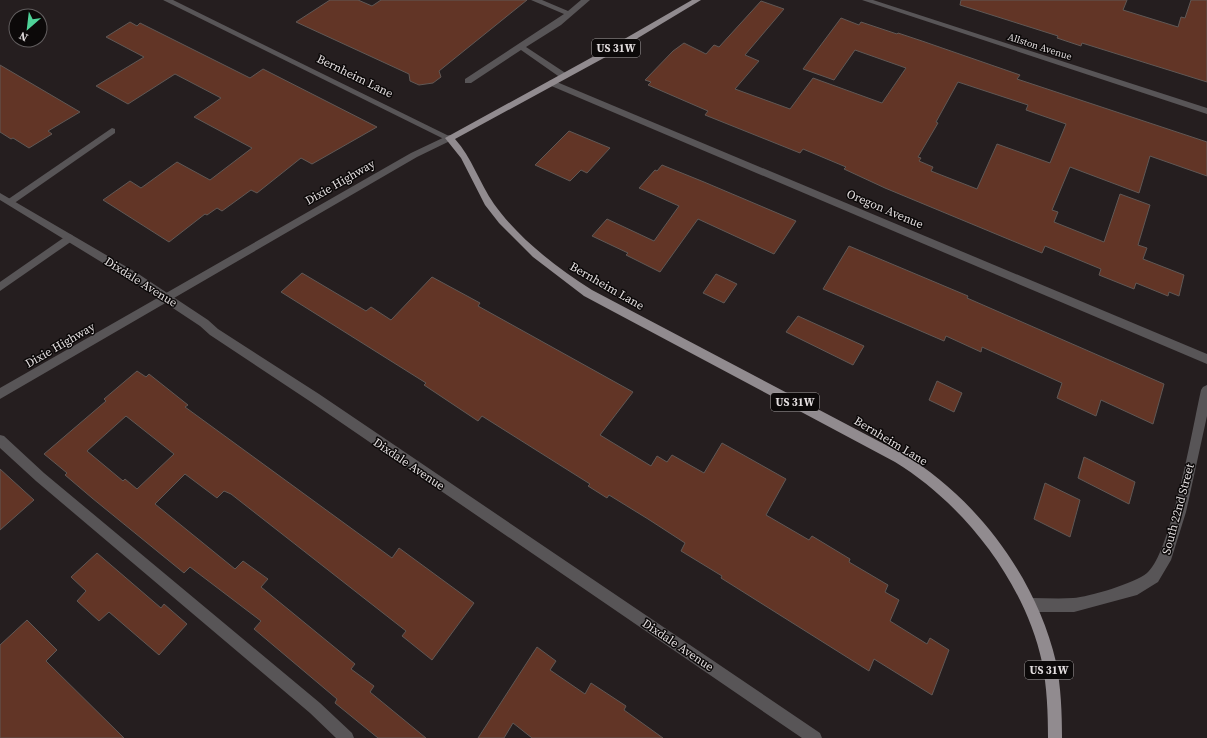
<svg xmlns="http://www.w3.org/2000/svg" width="1207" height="738" font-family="'Source Serif 4',serif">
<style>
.building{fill:#623526;stroke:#605855;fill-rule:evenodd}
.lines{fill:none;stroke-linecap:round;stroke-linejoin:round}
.service{fill:#585557;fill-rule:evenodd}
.minor{fill:#585557;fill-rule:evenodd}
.tertiary{fill:#585557;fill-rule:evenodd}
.primary{fill:#918b8f;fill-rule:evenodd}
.labels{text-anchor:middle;stroke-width:3;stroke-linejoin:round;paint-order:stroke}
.far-street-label{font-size:10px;fill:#e3dedf;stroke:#0c0909}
.shield{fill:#0c0909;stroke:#a29e9f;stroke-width:1}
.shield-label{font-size:11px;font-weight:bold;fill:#e3dedf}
.street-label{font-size:12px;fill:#e3dedf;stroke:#0c0909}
</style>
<rect width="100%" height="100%" fill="#251e1f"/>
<g class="building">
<polygon points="330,0 358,0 372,6 381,0 527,0 439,71 441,77 433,83 419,85 410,81 409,74 296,22"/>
<polygon points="961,0 1127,0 1123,10 1178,27 1181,17 1185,18 1191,0 1207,0 1207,82 1082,43 1081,46 1057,38 1058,36 960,5"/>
<path d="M761 1 784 9 745 55 759 61 735 89 790 109 813 78 882 103 906 68 855 50 834 80 803 69 841 18 859 25 861 22 897 34 898 33 922 41 1020 75 1017 79 1207 142V176L1150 156 1139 193 1070 167 1052 210 1058 212 1054 222 1104 242 1120 194 1150 205 1138 245 1147 248 1143 259 1184 275 1179 296 1169 292 1168 296 1136 283 1134 289 1099 275 1101 269 1045 246 1042 253 1008 239 885 188 844 169 846 167 803 149 800 153 705 115 708 111 648 85 651 82 645 80 673 51 684 43 706 54 714 45 719 47ZM958 82 1028 105 1026 110 1066 124 1050 163 997 144 977 189 931 171 933 167 919 161 921 158 918 157 938 123 936 122Z"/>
<polygon points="130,22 137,26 140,23 250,78 263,69 377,127 312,164 301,158 257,193 251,190 222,211 217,208 207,215 205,214 169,242 103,200 130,181 141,188 177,162 210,180 252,148 194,117 221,98 175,74 128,104 96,86 144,57 106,37"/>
<polygon points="0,65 80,112 48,131 52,134 29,148 13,138 11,139 0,132"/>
<polygon points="569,131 610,148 587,173 581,170 570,181 535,165"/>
<polygon points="662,165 704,182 796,221 774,254 698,219 660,272 626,255 628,253 592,236 607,219 654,241 679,206 639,188 655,170 657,171"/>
<polygon points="849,246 968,296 967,298 1164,384 1153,424 1101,400 1096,416 1057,398 1062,383 982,347 981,352 946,336 944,341 823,289"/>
<polygon points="302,273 366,311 371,307 391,320 432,277 480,303 478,306 633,392 600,435 651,466 657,456 667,462 672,455 704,473 722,443 786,479 766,515 809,540 812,536 850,559 849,562 888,585 885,592 899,600 890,621 927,644 930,638 949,650 932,695 874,659 869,671 721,578 722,576 681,551 685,543 648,519 609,495 607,498 588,486 590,484 482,416 478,421 424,385 426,383 281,292"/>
<polygon points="716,274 737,284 724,303 703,293"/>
<polygon points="798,316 864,346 853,365 786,332"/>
<path d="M137 371 146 377 149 374 188 405 185 407 392 558 399 548 474 603 432 660 402 636 406 631 231 494 224 491 217 498 185 474 155 504 235 569 243 561 268 579 261 587 355 664 351 669 374 686 370 692 426 738H378L335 703 337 699 254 629 261 621 190 567 184 573 92 498 65 475 67 473 44 454 106 401 104 399ZM126 416 174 454 137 489 125 479 123 481 87 451Z"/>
<polygon points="937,381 962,393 954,412 929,400"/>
<polygon points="1084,457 1135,482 1129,504 1078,478"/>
<polygon points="0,469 34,500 0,530"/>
<polygon points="1045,483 1080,500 1070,537 1034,519"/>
<polygon points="97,553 161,608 164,604 187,624 159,655 109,612 99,621 77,601 86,591 71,577"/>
<polygon points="27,620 57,650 46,661 124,738 0,738 0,645"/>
<polygon points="537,647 556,661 550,670 585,694 591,683 626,706 624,710 663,738 532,738 513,723 504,738 478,738"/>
</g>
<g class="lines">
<g class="service">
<polygon points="531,0 542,0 568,11 581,0 590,0 561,25 526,47 567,74 567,78 561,78 521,50 471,83 465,83 465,79 564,14"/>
<polygon points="112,128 115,129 115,133 13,204 7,204 7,200"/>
<polygon points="69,234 72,235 74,238 72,241 0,291 0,282"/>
<polygon points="0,435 4,436 44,473 320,703 352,733 354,738 336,738 310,713 36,481 0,448"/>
</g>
<g class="minor">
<polygon points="163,0 173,0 453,138 449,141 446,140"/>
<polygon points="862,0 873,0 1207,108 1207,114"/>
<polygon points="552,80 1207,354 1207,364 549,85 549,81"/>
<polygon points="0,193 137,273 208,320 218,329 319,394 820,733 822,738 802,738 311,402 210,335 200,326 129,279 0,200"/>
<path d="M1207 385V416L1186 512 1171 560 1158 582 1137 595 1074 612H1030L1025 610 1023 605 1025 600 1030 598C1044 598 1059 599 1073 598 1089 597 1135 583 1147 573 1171 553 1193 426 1201 390L1203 387Z"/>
</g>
<polygon class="tertiary" points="449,135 452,136 452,140 417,157 0,399 0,388 411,153"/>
<path class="primary" d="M692 0H701L613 53 455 139C472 158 479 182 494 204 519 239 556 267 592 290L903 454C976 497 1037 579 1056 662 1061 687 1062 713 1062 738H1048C1048 713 1047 687 1042 662 1025 583 964 504 895 462L584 296 533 257 499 223 485 205 461 158 445 138 607 49Z"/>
</g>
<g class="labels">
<g class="far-street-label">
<text transform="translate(1040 46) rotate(18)" y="4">Allston Avenue</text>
</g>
<g class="shield">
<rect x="592" y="39" width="48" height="18" rx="3"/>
<rect x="771" y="393" width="48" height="18" rx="3"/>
<rect x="1025" y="661" width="48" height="18" rx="3"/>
</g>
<g class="shield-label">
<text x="616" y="52">US 31W</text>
<text x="795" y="406">US 31W</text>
<text x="1049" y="674">US 31W</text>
</g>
<g class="street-label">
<text transform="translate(355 76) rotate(26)" y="4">Bernheim Lane</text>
<text transform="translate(340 182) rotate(-30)" y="4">Dixie Highway</text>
<text transform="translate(885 209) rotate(23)" y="4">Oregon Avenue</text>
<text transform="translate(141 282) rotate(32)" y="4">Dixdale Avenue</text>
<text transform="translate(607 286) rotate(30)" y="4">Bernheim Lane</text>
<text transform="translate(60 345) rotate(-30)" y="4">Dixie Highway</text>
<text transform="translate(891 441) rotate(31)" y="4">Bernheim Lane</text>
<text transform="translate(409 464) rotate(34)" y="4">Dixdale Avenue</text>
<text transform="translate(1178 509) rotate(-75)" y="4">South 22nd Street</text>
<text transform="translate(678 645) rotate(34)" y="4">Dixdale Avenue</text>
</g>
</g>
<g transform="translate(28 28) rotate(208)"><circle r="19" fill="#0c0909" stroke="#625e5f"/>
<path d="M0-3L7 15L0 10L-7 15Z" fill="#4fd399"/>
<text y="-6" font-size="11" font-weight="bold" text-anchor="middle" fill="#e3dedf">N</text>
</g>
</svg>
